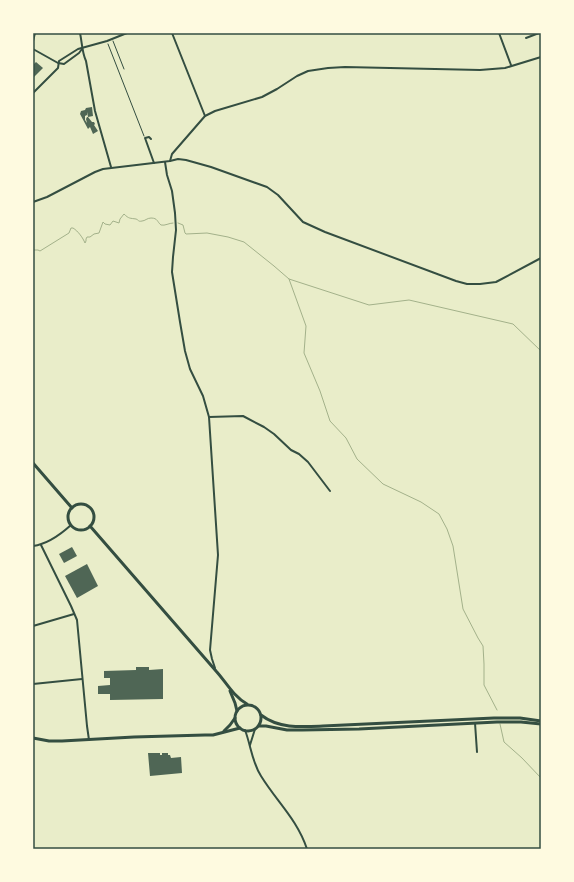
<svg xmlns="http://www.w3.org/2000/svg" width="574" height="882" font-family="'Noto Sans',sans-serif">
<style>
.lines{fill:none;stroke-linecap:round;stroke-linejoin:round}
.stream{stroke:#a3b18a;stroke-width:1}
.building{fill:#4f6655}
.path{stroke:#344e41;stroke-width:1}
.minor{stroke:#344e41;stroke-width:2}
.tertiary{stroke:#344e41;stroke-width:3}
.secondary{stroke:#344e41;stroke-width:3}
.neatline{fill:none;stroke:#344e41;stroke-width:1.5}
</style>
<rect width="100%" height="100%" fill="#e9edc9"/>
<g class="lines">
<g class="stream">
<polyline points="178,223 183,225 185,233 186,234 207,233 228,237 244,242 274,266 289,279 369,305 409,300 513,324 541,351"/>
<path d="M33 250H38L40 251 69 233 71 228H73C78 231 83 238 85 243L86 241V239L87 237H90L94 234 99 233 103 222 105 224 110 225 113 221 119 223 120 219 124 214C129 219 130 218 136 219 139 220 138 222 142 221 145 221 147 218 151 218 158 218 157 222 161 225 165 226 169 223 173 223"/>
<polyline points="289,279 306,326 304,353 320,391 330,421 346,438 357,459 383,484 421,502 439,514 447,529 453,546 463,609 478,638 483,646 484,664 484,685 497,710"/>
<polyline points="500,724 504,742 522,758 541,778"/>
</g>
</g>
<g class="building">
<polygon points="36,62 43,68 33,78 33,65"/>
<polygon points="92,107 93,116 88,117 87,112 87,115 85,116 85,120 87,123 86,119 87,117 88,117 92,122 94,122 95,124 94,125 98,131 93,134 90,127 88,129 80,114 81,111 85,110 86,108"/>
<polygon points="72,547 77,556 64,563 59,554"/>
<polygon points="87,564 98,586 77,598 65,576"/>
<polygon points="136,667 149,667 149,670 163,669 163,699 110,700 110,694 98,694 98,686 110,685 110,678 104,678 104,671 136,670"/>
<polygon points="148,753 160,753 160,755 162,755 162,753 168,753 168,755 170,755 171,758 181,757 182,773 150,776"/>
</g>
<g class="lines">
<g class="path">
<polyline points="113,41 124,69"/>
<polyline points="108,44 144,136"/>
</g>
<g class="minor">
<path d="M80 33C82 42 82 53 86 61L95 111 111 167"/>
<polyline points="172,33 205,116"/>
<polyline points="499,33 511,65"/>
<polyline points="526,38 539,33"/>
<polyline points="33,41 35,33"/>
<polyline points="33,49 58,63 64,64 79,53 82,49"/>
<polyline points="33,93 58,68 59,61 78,49 107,41 127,33"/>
<polyline points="151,139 149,137 145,138 154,163"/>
<polyline points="170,161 178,159 186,160 211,167 267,187 278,195 303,222 325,232 456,281 467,284 480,284 496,282 541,258"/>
<polyline points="165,162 167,175 172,191 175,213 176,230 173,257 172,272 180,322 185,351 190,369 203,396 209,417 218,555 210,650 212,659 215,668"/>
<polyline points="33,202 47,197 95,172 103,169 170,161 172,154 205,116 215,111 262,97 277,89 297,76 308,71 328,68 345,67 480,70 505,68 541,57"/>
<polyline points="209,417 243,416 264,427 274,434 291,450 299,454 308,462 330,491"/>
<polyline points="41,545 71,606 77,620 87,726 89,740"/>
<path d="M33 546C48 544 60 535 71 525"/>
<polyline points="33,626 74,614"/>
<polyline points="33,684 82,679"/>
<polyline points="475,723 477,752"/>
<path d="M245 730C251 746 252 762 261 776 277 802 297 819 307 849"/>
<polyline points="250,745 255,729"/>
</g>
<g class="tertiary">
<polyline points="224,731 230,725 235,718"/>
<polyline points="33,738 49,741 62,741 134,737 205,735 213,735 240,728"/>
</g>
<g class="secondary">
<polyline points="33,463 72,508"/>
<circle cx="81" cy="517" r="13"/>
<path d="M90 526 216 671C226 682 233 696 247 704"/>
<polyline points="230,691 235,703 237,711"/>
<circle cx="248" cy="718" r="13"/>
<path d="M261 715C279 729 302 727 323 726L494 718H520L541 721"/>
<polyline points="259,726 266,726 287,730 302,730 359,729 497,722 521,722 541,724"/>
</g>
</g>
<rect width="574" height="882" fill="none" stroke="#fefae0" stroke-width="68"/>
<rect x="34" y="34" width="506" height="814" class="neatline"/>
</svg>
